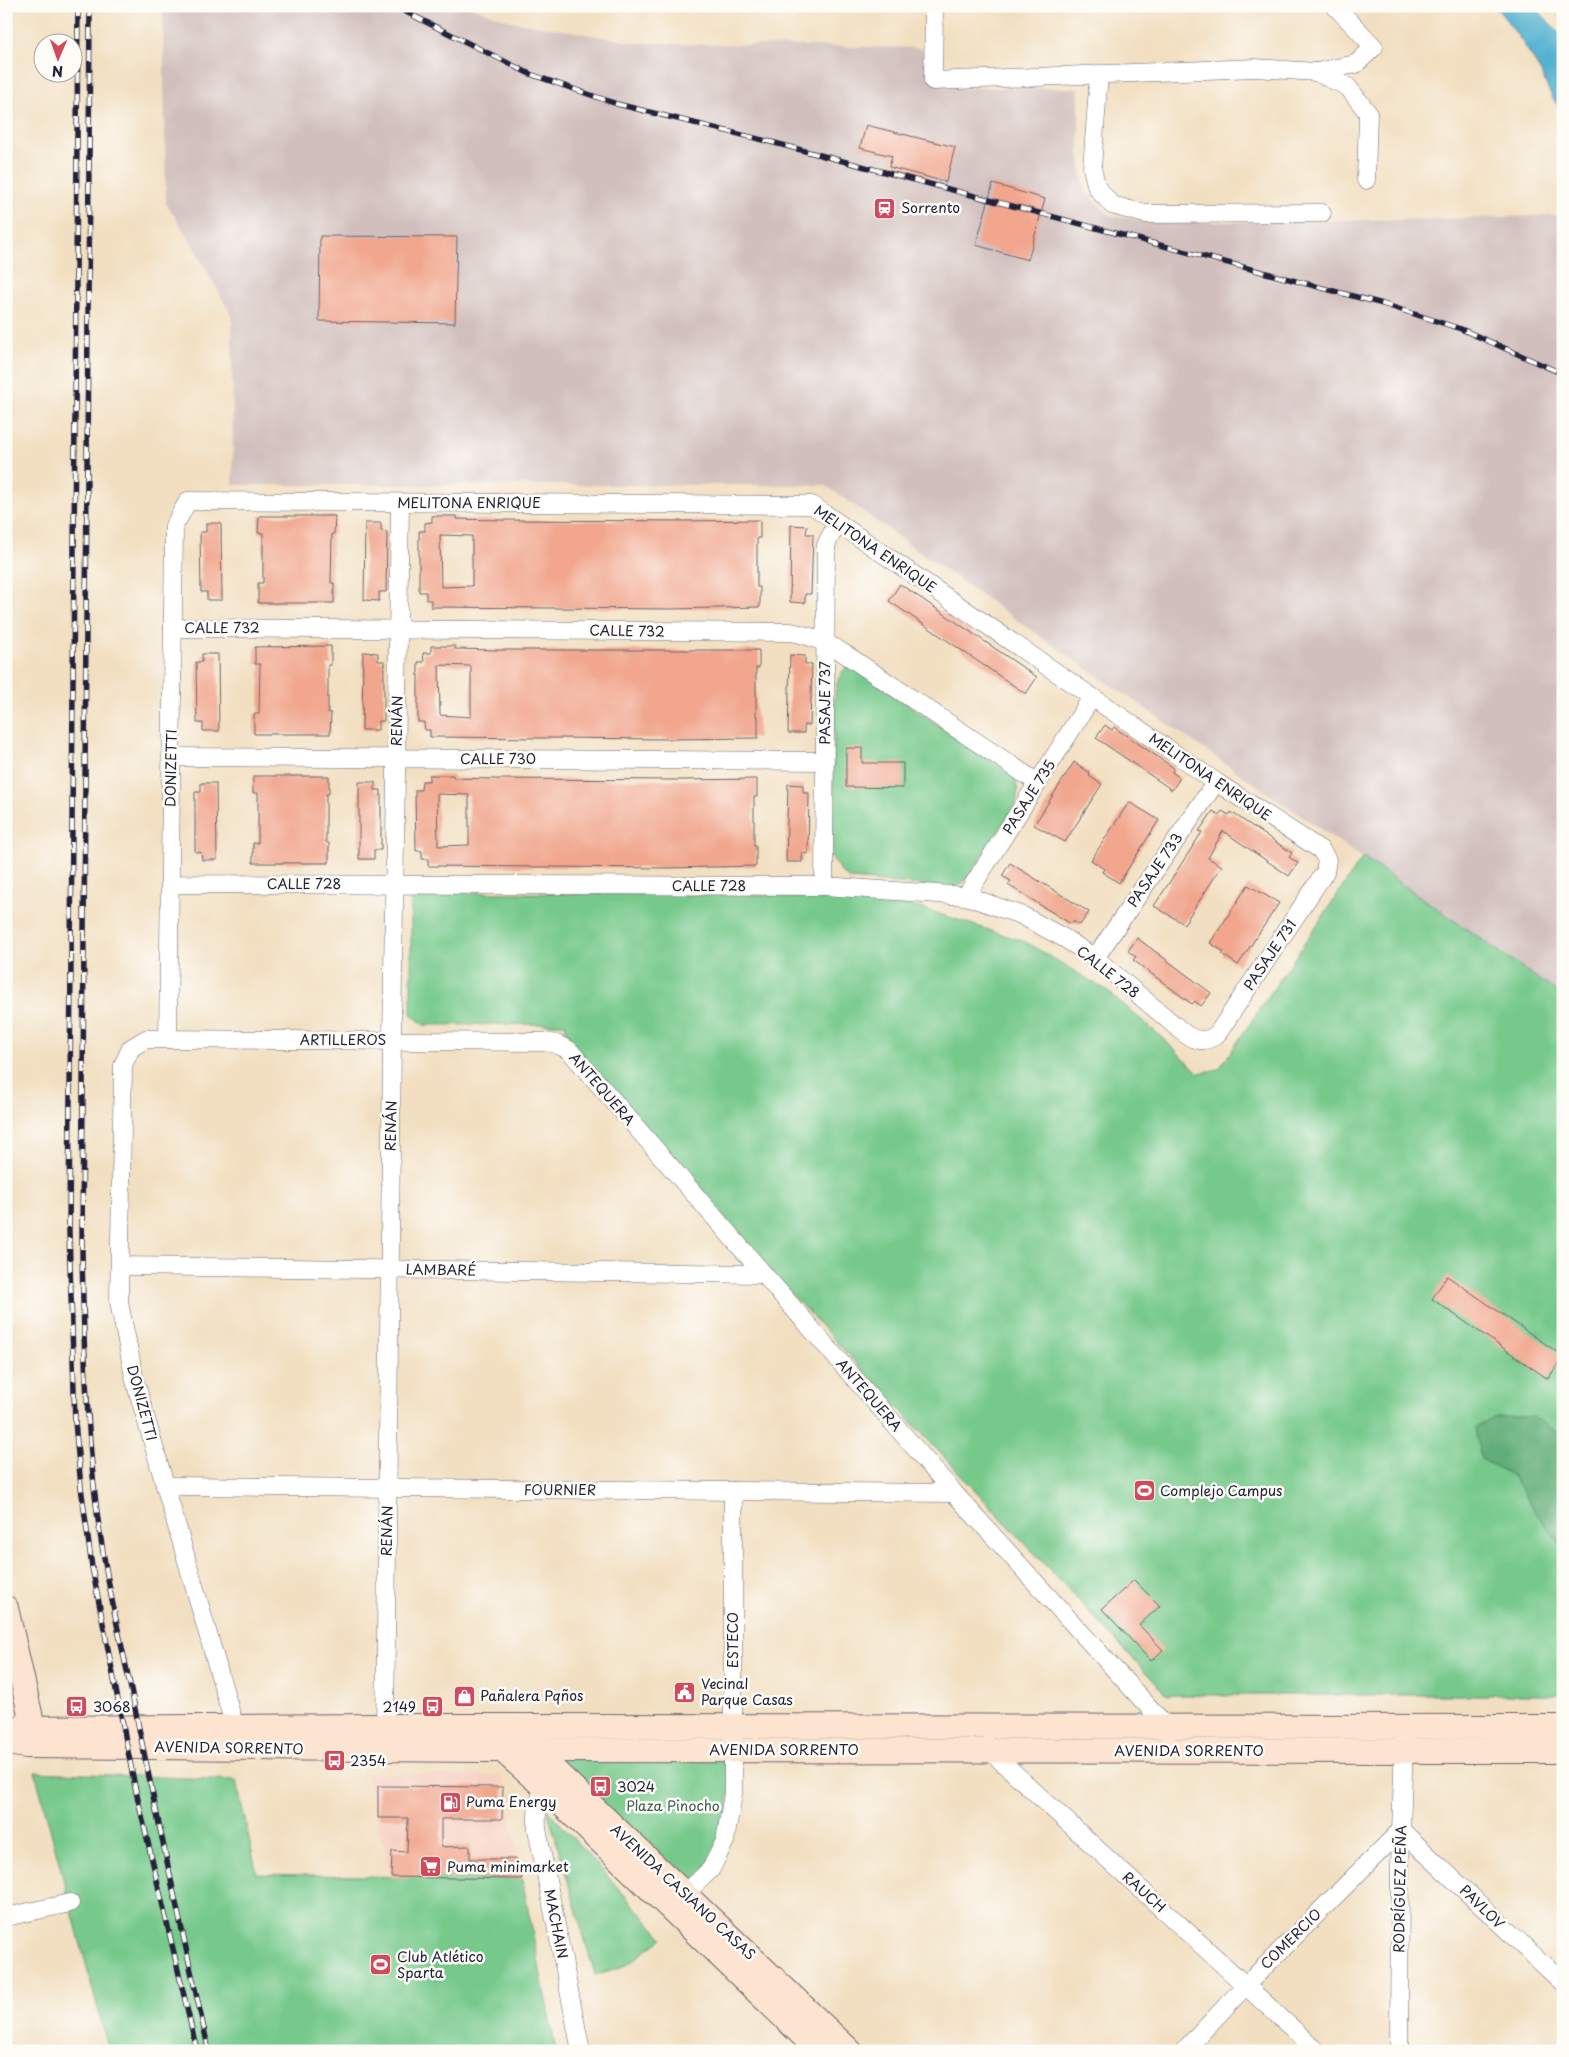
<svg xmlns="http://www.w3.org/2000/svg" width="1569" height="2057" font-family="'Playpen Sans',sans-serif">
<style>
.built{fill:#f6d2c3}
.industrial{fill:#d1bfbd}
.green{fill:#76c98b;stroke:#4c7663}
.forest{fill:#60ad77;stroke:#416859}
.water{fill:#51b1cf;stroke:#3a6a85}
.building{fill:#f1a68d;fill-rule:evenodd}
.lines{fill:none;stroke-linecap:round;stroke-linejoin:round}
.minor-casing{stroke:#6b646a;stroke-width:19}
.secondary-casing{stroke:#6b646a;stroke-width:26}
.minor{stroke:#fff;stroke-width:18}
.secondary{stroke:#fde4d1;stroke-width:24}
.rail-casing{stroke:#22223b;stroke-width:5.5}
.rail{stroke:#fdfcf7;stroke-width:4;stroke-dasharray:11;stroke-linecap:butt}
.labels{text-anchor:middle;stroke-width:5;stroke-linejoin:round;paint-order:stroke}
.poi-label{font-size:14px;fill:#22223b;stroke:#fdfcf7;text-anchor:start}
.street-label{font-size:14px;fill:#22223b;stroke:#fdfcf7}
.park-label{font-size:14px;fill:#3f5c57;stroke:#fdfcf7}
</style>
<rect width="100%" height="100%" fill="#fdfcf7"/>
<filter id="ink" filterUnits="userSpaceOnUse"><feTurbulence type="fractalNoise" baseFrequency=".02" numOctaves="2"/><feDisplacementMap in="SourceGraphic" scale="10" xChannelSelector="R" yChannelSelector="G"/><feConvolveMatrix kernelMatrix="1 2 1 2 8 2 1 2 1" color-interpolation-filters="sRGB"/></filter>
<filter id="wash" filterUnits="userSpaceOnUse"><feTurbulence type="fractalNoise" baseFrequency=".0096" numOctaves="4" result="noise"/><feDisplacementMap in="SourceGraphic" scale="20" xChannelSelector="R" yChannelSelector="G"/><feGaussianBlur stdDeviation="1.12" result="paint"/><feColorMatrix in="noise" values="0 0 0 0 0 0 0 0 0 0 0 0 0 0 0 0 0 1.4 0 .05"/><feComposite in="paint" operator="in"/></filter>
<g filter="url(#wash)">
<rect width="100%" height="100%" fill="#f2dfc1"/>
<polygon class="built" points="366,1773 502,1776 522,1879 391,1877"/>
<polygon class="industrial" points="163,6 468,6 511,21 637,43 920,48 963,88 1079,88 1079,153 1085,192 1111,216 1161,223 1445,219 1563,215 1563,996 1031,630 825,485 233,485 232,316 188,237 166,203"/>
<g class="green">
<path d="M847 667 857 670 1015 777 1018 791 1016 805 966 880 956 888 850 879 840 871 831 856 835 694C837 683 838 674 847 667Z"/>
<polygon points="1363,857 1563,996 1563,1695 1167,1695 781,1283 565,1037 566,1024 424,1025 411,1014 411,892 833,896 921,908 1026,942 1106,990 1157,1033 1199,1073 1219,1069"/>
<polygon points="532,1749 733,1750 725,1841 685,1894"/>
<polygon points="35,1772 236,1780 257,1874 522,1879 556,2051 109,2051"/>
<polygon points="547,1809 663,1938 627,1965 595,1975"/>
</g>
<polygon class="forest" points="1496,1417 1533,1417 1563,1435 1563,1547 1535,1512 1513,1476 1481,1459 1475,1428"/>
<path class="water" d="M1495 6H1534L1563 37V111C1550 99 1546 81 1538 67 1525 45 1511 25 1495 6Z"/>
<g id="blocks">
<g class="building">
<polygon points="866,125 955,147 946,182 889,167 892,156 860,148"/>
<polygon points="993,184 1045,199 1028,260 976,245"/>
<polygon points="320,236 457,237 455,323 319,321"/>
<polygon points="259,516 335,516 334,534 332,534 331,583 334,583 334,603 258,603 258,583 263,583 263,533 258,533"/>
<path d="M432 516H457V519L499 520 685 521 760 520V538H757V587H760V607L671 609 431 607V600H426V592H419V531H425V523L432 522ZM440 535 472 536V586L441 587Z"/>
<polygon points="206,523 221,523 222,600 207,600 207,592 201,592 200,532 206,532"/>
<polygon points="365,523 381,523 381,531 387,532 386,592 379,592 379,601 364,600"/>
<polygon points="791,525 807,526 806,534 813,534 811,594 805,594 805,603 790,602"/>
<polygon points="900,584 1037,677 1026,694 889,601"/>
<polygon points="331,646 331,665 328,665 328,713 331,713 330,734 254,734 254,714 259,714 260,664 255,664 255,647"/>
<path d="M431 646H455V649L497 650H759V668H756V717H758V738L670 739 430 737V730H425L424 722H418V662H424L423 653H431ZM439 665 471 666V717L440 715Z"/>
<polygon points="363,652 378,653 378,661 384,661 384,721 378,721 378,730 362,730"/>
<polygon points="202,654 218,654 219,731 203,731 203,723 197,723 196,662 202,662"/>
<polygon points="790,655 805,656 805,664 812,664 810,725 804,725 804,733 788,733"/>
<polygon points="1105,725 1112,730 1114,727 1174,768 1172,772 1180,778 1172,790 1096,738"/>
<polygon points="846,748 862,748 862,763 903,763 903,788 846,787"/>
<polygon points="1074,762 1090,773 1089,776 1102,784 1065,842 1034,825"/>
<path d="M429 775H453V778L495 779 681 780 757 779V797H754V846H756V866L668 868 428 866V859H422V851H416L415 790H421L422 781H429ZM437 794 469 795V845L438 846Z"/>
<polygon points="253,776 329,776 329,794 326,794 326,842 329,843 329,863 253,863 253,843 258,843 258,793 253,793"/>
<polygon points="359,782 375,782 375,790 381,790 381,850 374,850 374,859 359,859"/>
<polygon points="201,783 216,783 217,860 202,860 201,852 195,852 195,792 201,792"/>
<polygon points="788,784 803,785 803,793 809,793 808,854 802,853 802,862 786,862"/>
<polygon points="1129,802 1159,820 1119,883 1102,872 1104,869 1091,860"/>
<polygon points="1213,811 1219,815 1222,811 1229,815 1231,812 1292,853 1289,857 1298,863 1289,876 1223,831 1208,858 1222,866 1184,924 1154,906 1202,832 1199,831"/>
<polygon points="1010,863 1089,912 1080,925 1073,921 1071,924 1008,885 1011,881 1002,876"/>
<polygon points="1248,885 1279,903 1238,965 1222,954 1224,952 1210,943"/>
<polygon points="1137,938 1211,993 1201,1006 1195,1001 1192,1004 1133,960 1136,957 1128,951"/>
<polygon points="1447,1276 1563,1356 1548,1379 1432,1299"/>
<polygon points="1134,1580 1160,1606 1139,1625 1163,1650 1151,1661 1102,1609"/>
<polygon points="378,1786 503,1787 502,1819 441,1819 441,1847 470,1846 470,1859 517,1859 522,1879 391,1877 392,1851 407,1852 408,1818 378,1818"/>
</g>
</g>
</g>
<g filter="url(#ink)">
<use href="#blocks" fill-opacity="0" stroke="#6b646a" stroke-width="1"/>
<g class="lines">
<defs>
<g id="minor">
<polyline points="934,6 933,81 1255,68 1316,72 1348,87 1368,113 1366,180"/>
<polyline points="1316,72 1356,64 1374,47 1335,6"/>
<polyline points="1099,74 1092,168 1097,188 1112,205 1145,214 1322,213"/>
<path d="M173 628 791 632C816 637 830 644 851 658L1038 783"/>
<polyline points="171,757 825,761"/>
<polyline points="824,886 826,545 837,523"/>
<polyline points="966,896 1092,697"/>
<polyline points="1095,958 1216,782"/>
<path d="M168 1039 174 526 188 501 812 505 1216 782 1321 850 1327 860 1325 872 1218 1033C1207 1043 1198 1042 1185 1034L1095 958 1064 938 1021 915 966 896 824 886 170 884"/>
<polyline points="120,1266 762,1274"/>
<polyline points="165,1486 954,1493"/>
<polyline points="238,1738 135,1381 119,1302 123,1065 131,1048 146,1039 544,1042 556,1044 569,1050 954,1493 1167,1727 1168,1733"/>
<polyline points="385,1739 392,1041 400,503"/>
<polyline points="989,1746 989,1750 1317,2051"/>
<path d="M551 1780C538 1794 536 1810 537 1829L581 2051"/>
<polyline points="1401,1830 1563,1983"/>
<polyline points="685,1894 711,1869 725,1841 733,1794 733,1491"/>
<polyline points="6,1917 70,1903"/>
<polyline points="1184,2051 1246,1985 1401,1830"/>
<polyline points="1399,2051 1400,1865 1404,1739"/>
</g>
<g id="secondary">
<polyline points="6,1608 33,1727 28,1742"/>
<polyline points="6,1728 385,1726 1563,1727"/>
<polyline points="532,1741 532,1749 850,2051"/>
<polyline points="6,1743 27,1746 484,1750 1563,1751"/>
<polyline points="502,1743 502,1750 544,1787 819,2051"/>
</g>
</defs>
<use href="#minor" class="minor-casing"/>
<use href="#secondary" class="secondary-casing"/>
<use href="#minor" class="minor"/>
<use href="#secondary" class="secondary"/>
<defs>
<g id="rail">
<polyline points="78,6 69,1232 75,1422 81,1487 92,1567 135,1787 197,2051"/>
<path d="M90 6 82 1246C83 1335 86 1424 97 1512 105 1573 119 1634 132 1694 156 1813 182 1932 209 2051"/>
<polyline points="394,6 530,74 617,104 771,142 1383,304 1461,329 1563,374"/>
</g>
</defs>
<use href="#rail" class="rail-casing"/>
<use href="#rail" class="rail"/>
</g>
</g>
<defs>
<symbol id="station-square" viewBox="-11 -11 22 22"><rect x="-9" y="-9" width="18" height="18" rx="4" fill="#d1495b" stroke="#fdfcf7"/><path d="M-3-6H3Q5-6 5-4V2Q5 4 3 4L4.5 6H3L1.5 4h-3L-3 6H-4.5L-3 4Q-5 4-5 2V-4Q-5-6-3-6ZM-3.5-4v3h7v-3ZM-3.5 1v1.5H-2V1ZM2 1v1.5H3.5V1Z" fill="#fff"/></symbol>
<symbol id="stadium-square" viewBox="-11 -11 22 22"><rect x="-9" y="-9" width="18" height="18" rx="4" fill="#d1495b" stroke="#fdfcf7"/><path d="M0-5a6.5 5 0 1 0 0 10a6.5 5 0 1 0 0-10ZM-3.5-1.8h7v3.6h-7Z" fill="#fff"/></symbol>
<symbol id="civic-square" viewBox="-11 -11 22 22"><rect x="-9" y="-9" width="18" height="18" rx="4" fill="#d1495b" stroke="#fdfcf7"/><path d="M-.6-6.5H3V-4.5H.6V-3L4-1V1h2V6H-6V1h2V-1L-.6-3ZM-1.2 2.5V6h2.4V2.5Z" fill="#fff"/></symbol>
<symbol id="shop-square" viewBox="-11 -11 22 22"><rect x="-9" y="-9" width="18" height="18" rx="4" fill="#d1495b" stroke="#fdfcf7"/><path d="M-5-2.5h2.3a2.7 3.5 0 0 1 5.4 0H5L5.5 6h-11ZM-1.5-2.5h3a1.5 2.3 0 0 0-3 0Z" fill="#fff"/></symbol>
<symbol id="bus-square" viewBox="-11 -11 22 22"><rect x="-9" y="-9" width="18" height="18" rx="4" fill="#d1495b" stroke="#fdfcf7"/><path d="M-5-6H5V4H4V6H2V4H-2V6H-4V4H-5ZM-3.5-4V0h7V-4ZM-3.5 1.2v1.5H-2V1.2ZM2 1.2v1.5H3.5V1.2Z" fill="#fff"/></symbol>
<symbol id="fuel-square" viewBox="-11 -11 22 22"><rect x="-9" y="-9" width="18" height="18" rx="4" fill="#d1495b" stroke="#fdfcf7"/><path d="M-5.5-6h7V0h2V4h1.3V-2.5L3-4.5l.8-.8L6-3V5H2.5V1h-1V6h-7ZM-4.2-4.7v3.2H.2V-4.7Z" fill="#fff"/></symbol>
<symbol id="supermarket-square" viewBox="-11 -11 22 22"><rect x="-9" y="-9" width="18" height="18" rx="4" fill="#d1495b" stroke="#fdfcf7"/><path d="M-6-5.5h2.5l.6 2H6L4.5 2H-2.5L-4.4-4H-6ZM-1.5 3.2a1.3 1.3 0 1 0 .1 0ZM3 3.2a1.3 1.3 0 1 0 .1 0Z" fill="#fff"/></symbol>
</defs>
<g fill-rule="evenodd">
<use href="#station-square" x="872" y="196" width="25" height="25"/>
<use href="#stadium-square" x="1132" y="1478" width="25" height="25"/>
<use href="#civic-square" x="672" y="1680" width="25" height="25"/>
<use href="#shop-square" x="452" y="1684" width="25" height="25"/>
<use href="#bus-square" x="64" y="1694" width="25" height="25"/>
<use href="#bus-square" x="420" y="1694" width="25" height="25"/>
<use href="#bus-square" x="322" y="1748" width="25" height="25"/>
<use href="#bus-square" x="588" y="1774" width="25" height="25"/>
<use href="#fuel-square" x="438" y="1790" width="25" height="25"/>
<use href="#supermarket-square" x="418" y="1854" width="25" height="25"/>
<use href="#stadium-square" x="368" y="1952" width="25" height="25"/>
</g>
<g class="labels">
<g class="poi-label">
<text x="901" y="213">Sorrento</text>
<text x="1160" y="1496">Complejo Campus</text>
<text x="701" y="1689">Vecinal<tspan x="701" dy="16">Parque Casas</tspan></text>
<text x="480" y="1701">Pañalera Pqños</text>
<text x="93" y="1712">3068</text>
<text x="416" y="1712" text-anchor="end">2149</text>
<text x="350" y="1766">2354</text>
<text x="617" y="1792">3024</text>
<text x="466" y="1807">Puma Energy</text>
<text x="447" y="1872">Puma minimarket</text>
<text x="397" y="1962">Club Atlético<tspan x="397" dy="16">Sparta</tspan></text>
</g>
<g class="street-label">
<text x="469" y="508">MELITONA ENRIQUE</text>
<text transform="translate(875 549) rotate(34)" y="5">MELITONA ENRIQUE</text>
<text x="222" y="633">CALLE 732</text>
<text transform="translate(627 631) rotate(1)" y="5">CALLE 732</text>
<text transform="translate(825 703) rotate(-90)" y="5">PASAJE 737</text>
<text transform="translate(397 721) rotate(-89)" y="5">RENÁN</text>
<text x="498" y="764">CALLE 730</text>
<text transform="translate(171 768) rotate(-89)" y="5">DONIZETTI</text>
<text transform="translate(1210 777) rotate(34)" y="5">MELITONA ENRIQUE</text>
<text transform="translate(1029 797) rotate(-58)" y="5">PASAJE 735</text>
<text transform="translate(1155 870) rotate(-56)" y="5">PASAJE 733</text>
<text x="304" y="889">CALLE 728</text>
<text x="709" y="891">CALLE 728</text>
<text transform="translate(1270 955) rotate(-56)" y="5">PASAJE 731</text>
<text transform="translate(1108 972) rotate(38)" y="5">CALLE 728</text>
<text x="343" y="1045">ARTILLEROS</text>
<text transform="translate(602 1089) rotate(49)" y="5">ANTEQUERA</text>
<text transform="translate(391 1126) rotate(-89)" y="5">RENÁN</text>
<text transform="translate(441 1270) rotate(1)" y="5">LAMBARÉ</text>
<text transform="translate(869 1395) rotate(49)" y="5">ANTEQUERA</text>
<text transform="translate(142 1403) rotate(75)" y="5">DONIZETTI</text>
<text x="560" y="1495">FOURNIER</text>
<text transform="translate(387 1531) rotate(-89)" y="5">RENÁN</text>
<text transform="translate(733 1640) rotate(-90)" y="5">ESTECO</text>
<text transform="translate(229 1748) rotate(1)" y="5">AVENIDA SORRENTO</text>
<text x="784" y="1755">AVENIDA SORRENTO</text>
<text x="1189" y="1756">AVENIDA SORRENTO</text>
<text transform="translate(1400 1889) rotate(-89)" y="5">RODRÍGUEZ PEÑA</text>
<text transform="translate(683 1892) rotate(43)" y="5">AVENIDA CASIANO CASAS</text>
<text transform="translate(1144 1892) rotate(42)" y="5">RAUCH</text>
<text transform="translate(1482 1907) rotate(44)" y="5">PAVLOV</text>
<text transform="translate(556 1924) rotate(79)" y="5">MACHAIN</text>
<text transform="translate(1291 1939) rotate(-45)" y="5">COMERCIO</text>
</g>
<g class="park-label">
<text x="673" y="1811">Plaza Pinocho</text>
</g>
</g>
<rect width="1569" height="2057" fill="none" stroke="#fdfcf7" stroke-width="25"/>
<g transform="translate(58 58) rotate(182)"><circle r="24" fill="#fdfcf7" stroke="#a5a5ac"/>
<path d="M0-4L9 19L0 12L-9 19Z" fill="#d1495b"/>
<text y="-8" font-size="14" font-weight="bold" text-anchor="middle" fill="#22223b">N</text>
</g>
</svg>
